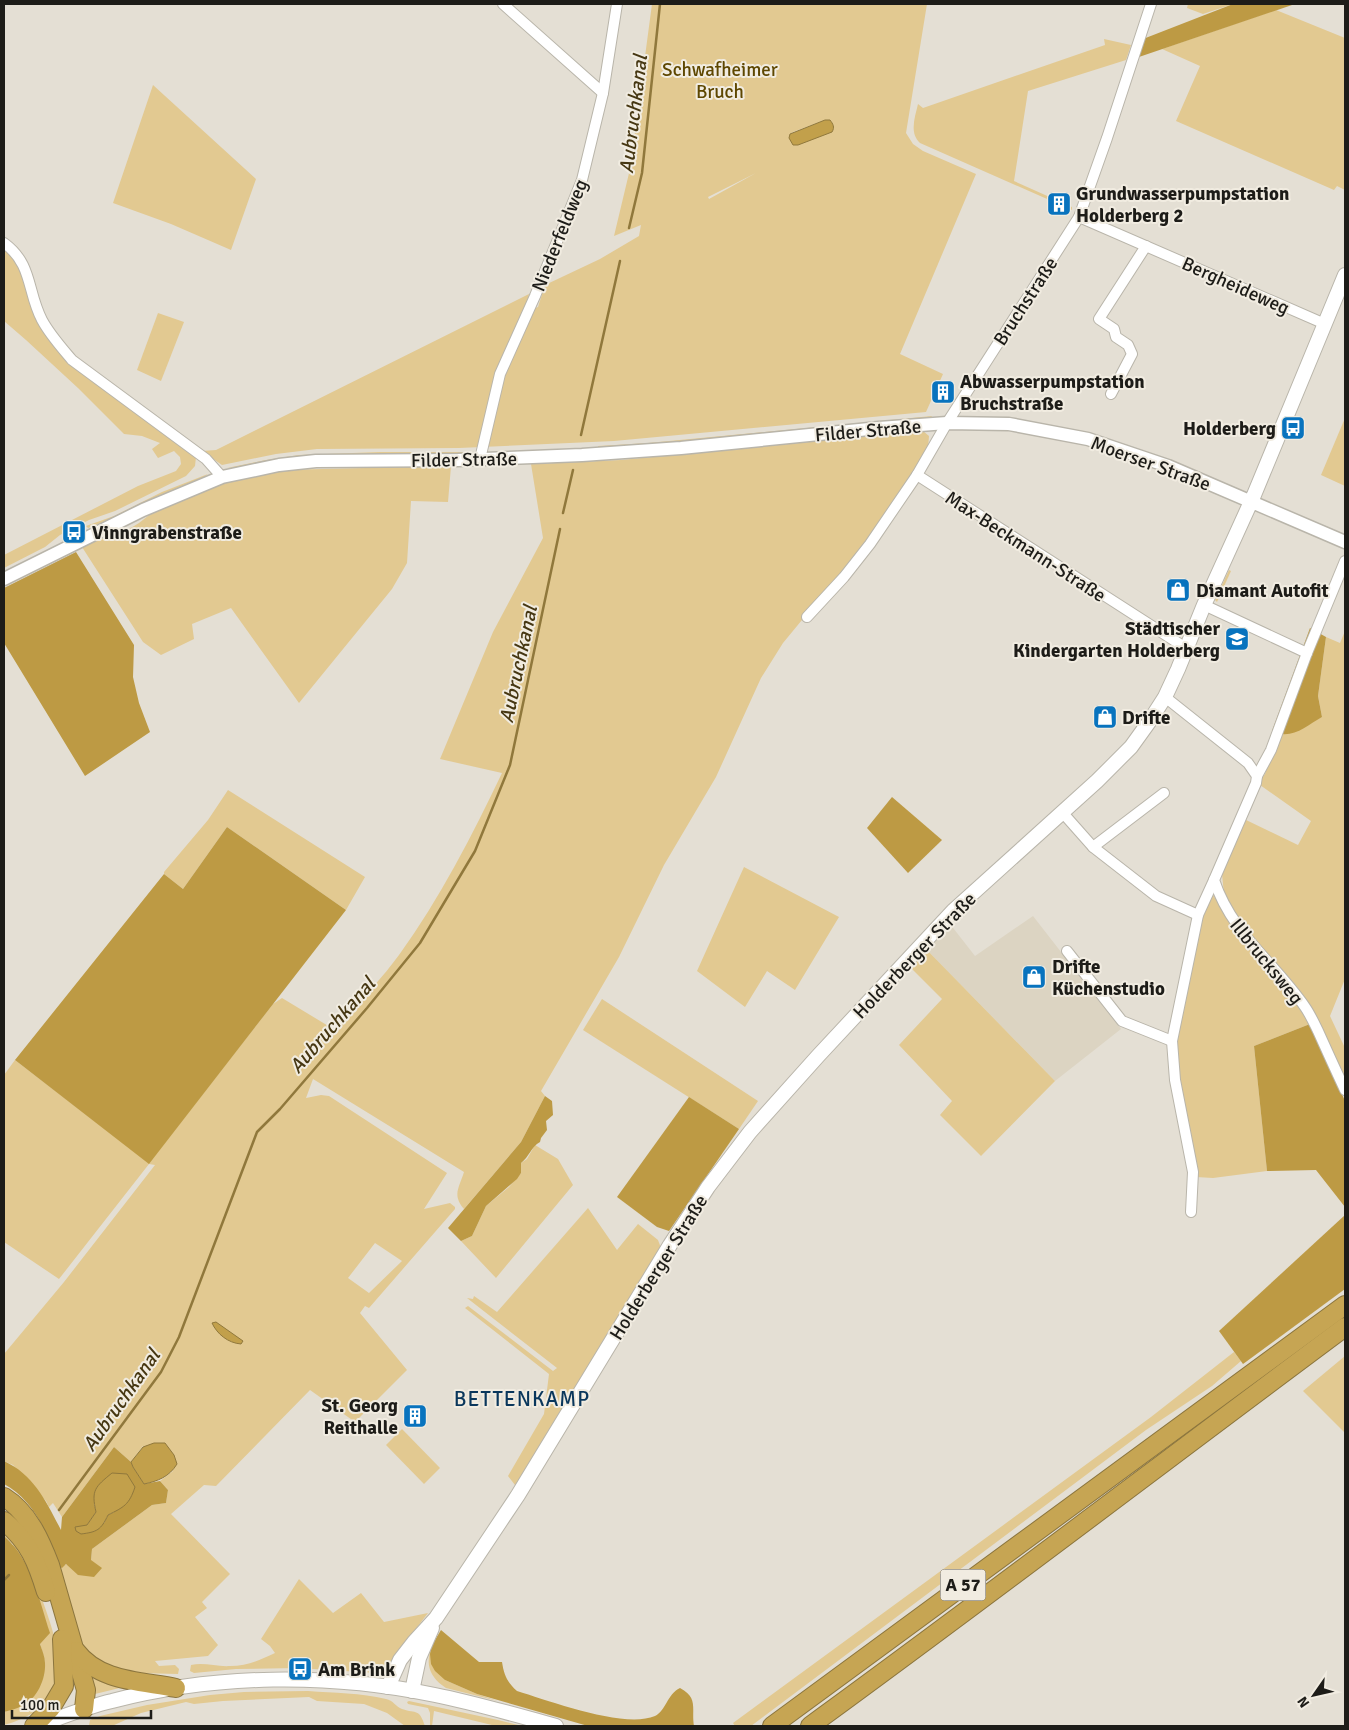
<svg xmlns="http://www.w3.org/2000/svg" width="1349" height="1730" font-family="Signika,sans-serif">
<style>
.built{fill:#dcd4c2}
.green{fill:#e2c991;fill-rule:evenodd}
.forest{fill:#bd9a44;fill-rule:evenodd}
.water{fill:#c2a04b;stroke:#90783c}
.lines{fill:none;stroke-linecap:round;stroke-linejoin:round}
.stream{stroke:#90783c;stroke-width:2.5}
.minor-casing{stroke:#b9b5aa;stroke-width:12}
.tertiary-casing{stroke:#b9b5aa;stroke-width:15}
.secondary-casing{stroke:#b9b5aa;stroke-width:16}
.motorway-casing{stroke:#8b753e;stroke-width:20}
.minor{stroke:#fff;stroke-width:10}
.tertiary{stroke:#fff;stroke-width:12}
.secondary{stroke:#fff;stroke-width:14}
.motorway{stroke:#c6a553;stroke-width:18}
.labels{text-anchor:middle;stroke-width:4;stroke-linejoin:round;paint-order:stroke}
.shield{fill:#f1ece1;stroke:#5d5a54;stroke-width:1}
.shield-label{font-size:18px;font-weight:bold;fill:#1d1c18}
.park-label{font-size:19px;fill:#5e4700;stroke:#f1ece1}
.poi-label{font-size:19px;font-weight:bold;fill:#1d1c18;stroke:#f1ece1;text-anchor:start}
.street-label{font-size:19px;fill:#1d1c18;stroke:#f1ece1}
.water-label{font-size:20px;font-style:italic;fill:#463712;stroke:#f1ece1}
.quarter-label{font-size:21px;letter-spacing:1px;fill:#0a375c;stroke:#f1ece1}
</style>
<rect width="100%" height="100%" fill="#e4dfd4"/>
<polygon class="built" points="1033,916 1121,1029 1055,1081 926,949 950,924 975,956"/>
<g class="green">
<path d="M652 4H927L906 133 913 144 923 151 976 174 900 354 943 374 926 412 614 441 459 448 317 449 276 454 222 465 202 451 216 450 529 294 526 311 538 307 545 285 600 259 639 236 641 225 614 236 630 169ZM825 120H830L789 138 790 134 793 132ZM756 173 709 199 708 197Z"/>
<polygon points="1188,4 1233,4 1203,14 1187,8"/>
<polygon points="1276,10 1345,38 1345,190 1337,186 1334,190 1176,121 1200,66 1162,49"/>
<path d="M1104 39 1131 45 1126 60 1028 91 1014 181 1072 207V210L920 143C909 133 915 117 918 104L923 108 1105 45Z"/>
<polygon points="153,85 256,179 231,250 171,224 113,203"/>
<polygon points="4,246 18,261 55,345 196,457 195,466 186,476 115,511 89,520 60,535 45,547 4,568 4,555 138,486 176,471 181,464 180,457 174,451 158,458 152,449 160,443 142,436 124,434 78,388 26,340 4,321"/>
<polygon points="158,313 184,322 161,381 137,370"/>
<polygon points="932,416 931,418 645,445 598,448 598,446 648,443"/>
<polygon points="1345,418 1345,486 1321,475"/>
<path d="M923 431 929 436 928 448 912 478 872 535 783 643 761 678 716 777 664 865 619 957 541 1091 545 1096 521 1142 464 1209C452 1195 459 1188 464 1172L313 1079 306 1098 321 1095 329 1096 447 1173 424 1209 450 1203 455 1207V1209L369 1308 365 1306 360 1313 407 1370 355 1422 310 1390 216 1486 204 1485 171 1514 230 1574 202 1602 207 1608 195 1617 218 1645 208 1656 155 1661 159 1666 175 1665 179 1669 178 1674 135 1673 104 1666 84 1649 77 1629 58 1566 91 1560 92 1549 152 1505 166 1503 168 1490 160 1481 173 1471 143 1446 131 1462 114 1447 62 1517 53 1503 49 1507 46 1501 13 1465 4 1461V1354L64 1282 155 1165 149 1164 59 1279 4 1242V1075L15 1060 149 1163 273 1004 282 998 335 1030C356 1005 380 981 399 955 440 898 472 836 502 773L440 759 493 632 543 538 531 464 621 460ZM375 1243 402 1261 369 1293 348 1278Z"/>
<polygon points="380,452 476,452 471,454 227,468 266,460 299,455"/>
<polygon points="451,466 448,502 411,501 407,563 392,589 299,703 231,608 192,624 194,639 161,655 143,642 82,547 91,543 124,532 139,523 153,512 224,481 280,470"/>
<polygon points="208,474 201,479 172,491 113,519 88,528 86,526 114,516 162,492"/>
<polygon points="1229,570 1231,571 1217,602 1215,600"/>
<polygon points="1345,631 1345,979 1330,1016 1345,1048 1345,1080 1317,1020 1246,931 1224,894 1222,874 1244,819 1298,845 1311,821 1260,785 1259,782 1265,774 1280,735 1322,717 1318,696 1326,637 1340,643"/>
<polygon points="228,790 365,877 346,910 227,827 183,889 164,874 164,872 208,820"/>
<polygon points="744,867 839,917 795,990 767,971 745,1007 697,971"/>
<polygon points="1213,895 1233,926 1285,986 1310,1024 1254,1046 1267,1171 1213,1178 1196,1177 1178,1079 1176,1041 1203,913"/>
<polygon points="926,949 1055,1081 981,1156 940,1115 952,1101 899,1045 942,999 910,967"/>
<polygon points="602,999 758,1101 739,1129 583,1030"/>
<polygon points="535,1145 558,1159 573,1185 496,1278 461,1241 472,1236 486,1206 509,1187 521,1173 521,1163 527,1159"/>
<polygon points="588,1208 617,1250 638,1224 658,1240 661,1248 519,1482 515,1485 508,1476 544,1414 549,1374 465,1308 468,1306 553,1371 557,1368 467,1298 473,1299 474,1296 497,1312"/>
<polygon points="1234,1352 1241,1361 1212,1386 1146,1430 751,1726 735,1726 733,1723 1151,1417"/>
<polygon points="1345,1356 1345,1433 1303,1391"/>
<polygon points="402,1429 440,1468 424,1484 386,1445"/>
<path d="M4 1530C15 1542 26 1555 33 1570 37 1579 39 1589 42 1599 52 1628 66 1662 53 1692 45 1710 22 1720 4 1725V1712L24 1705 45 1662 13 1544 4 1536Z"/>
<path d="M299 1579 333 1613 361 1593 384 1622 428 1613 385 1669 375 1673 298 1668 236 1669 194 1673 190 1671 191 1665C204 1662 217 1667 230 1666 247 1666 260 1660 275 1653L270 1646 261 1639Z"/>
<path d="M436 1637 432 1645 445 1680 477 1694 498 1701 446 1688C425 1674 425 1658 436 1637Z"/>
<polygon points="88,1670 132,1685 95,1694 93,1693"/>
<path d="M308 1691C334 1693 361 1693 386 1699 393 1700 396 1707 402 1709 417 1714 419 1708 425 1726H405L387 1713 364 1704 317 1701 309 1697 223 1701 194 1704 186 1702 141 1713 112 1726H89L90 1720 100 1716 147 1705 210 1695 244 1692Z"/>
<polygon points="409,1701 498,1720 522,1726 496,1726 434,1711 432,1726 430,1726 430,1713 428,1708 408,1704 407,1702"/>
</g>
<g class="forest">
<polygon points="1233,4 1295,4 1136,58 1143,39"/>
<polygon points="76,552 134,645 133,677 139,703 150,732 85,776 4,643 4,588"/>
<path d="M1310 628 1326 637 1318 696 1322 717C1306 726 1291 741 1272 731Z"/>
<polygon points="892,797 942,840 908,873 867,828"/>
<polygon points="227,827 346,910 149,1164 15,1060 164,874 183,889"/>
<polygon points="1310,1024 1345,1101 1345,1207 1316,1170 1267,1171 1254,1046"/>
<path d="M545 1096 552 1101 553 1115 546 1121 547 1130 541 1138 540 1142C531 1147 529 1157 521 1163V1173L517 1179 486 1206 472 1236 461 1241 448 1228 521 1142Z"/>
<polygon points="689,1097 739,1129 669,1231 657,1227 617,1197"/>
<polygon points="1345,1215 1345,1289 1243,1364 1219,1331"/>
<path d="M114 1447 131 1462 133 1467 144 1484 160 1481 168 1490 166 1503 152 1505 92 1549 91 1560 102 1568 94 1577 78 1575 66 1564 62 1568 58 1566C49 1535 34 1500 4 1484V1461C34 1475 46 1501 61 1530L62 1517ZM94 1503 114 1512 108 1515 104 1523 79 1526 87 1525 96 1512Z"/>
<path d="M4 1536C32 1560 39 1600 50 1633L40 1644C42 1650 45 1657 45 1663 46 1679 37 1699 22 1706 16 1709 10 1710 4 1712Z"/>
<path d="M441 1630 479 1662H502C504 1675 507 1682 517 1691 550 1701 624 1729 655 1716 666 1711 667 1694 680 1688 699 1698 691 1709 694 1726H588L477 1694 445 1680 435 1671 431 1664 430 1654 432 1645Z"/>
</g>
<g class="water">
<path d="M825 120H830C833 124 835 127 832 132L798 145H793L789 138 790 134Z"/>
<path d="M216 1322 243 1341 241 1344C228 1343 217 1334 212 1323Z"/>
<path d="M154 1443H165L174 1455 177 1464C169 1477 158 1481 144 1484L133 1467 131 1462 143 1447Z"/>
<path d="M112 1473 127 1474 135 1487C129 1505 124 1507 108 1515 101 1530 97 1532 81 1534L76 1531 75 1527 87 1525 96 1512C91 1490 95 1487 112 1473Z"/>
</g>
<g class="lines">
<g class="stream">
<polyline points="629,228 642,173 660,4"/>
<polyline points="581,435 620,261"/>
<polyline points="563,513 573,470"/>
<polyline points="59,1510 161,1372 179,1337 257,1132 280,1109 367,1008 420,943 475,851 510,765 560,529"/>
<polyline points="4,1580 9,1575"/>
</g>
<defs>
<g id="minor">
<polyline points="503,4 603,93"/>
<polyline points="1079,217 1325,324"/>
<path d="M4 243C33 264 27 292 42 320 50 335 62 348 72 360L206 459 222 477"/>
<polyline points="1111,394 1132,354 1128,345 1116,337 1114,329 1099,319 1146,246"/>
<polyline points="480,459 500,374 535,296 582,180 603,93 617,4"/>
<polyline points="917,475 1186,648"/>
<polyline points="1204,605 1307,653 1271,750 1257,776"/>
<polyline points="807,617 844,577 870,544 917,475 947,423 1079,217 1107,138 1151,4"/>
<polyline points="1307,653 1345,561"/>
<path d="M1165 697 1248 763 1257 776 1256 783 1214 880C1232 934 1274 962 1305 1007 1310 1014 1314 1023 1318 1031 1327 1051 1336 1071 1345 1090"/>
<polyline points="1062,812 1093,847 1156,896 1198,915"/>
<polyline points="1093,847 1164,793"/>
<polyline points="1067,951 1122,1021 1172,1041"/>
<polyline points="1191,1212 1193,1172 1175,1080 1172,1041 1198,915 1214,880"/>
</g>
<polyline id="tertiary" points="4,579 143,510 222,477 279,465 316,461 458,460 582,455 681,448 879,428 947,423 1009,424 1088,439 1168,466 1345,542"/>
<g id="secondary">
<polyline points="388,1687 400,1660 414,1642 436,1618 518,1495 670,1245 708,1187 750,1132 818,1056 953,911 1097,781 1131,747 1149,722 1165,697 1178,669 1204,605 1254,495 1345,275"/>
<polyline points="412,1691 419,1658 432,1628"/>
<path d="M37 1726C62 1717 86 1707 112 1701 217 1674 329 1673 435 1695 475 1703 516 1715 556 1726"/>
</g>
<g id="motorway">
<path d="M4 1497C28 1512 40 1539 50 1565L86 1690 84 1709"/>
<path d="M4 1521C29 1542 37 1562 46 1592"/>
<path d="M76 1651C99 1682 142 1681 176 1688"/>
<polyline points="34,1726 51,1708 64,1686 62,1639"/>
<polyline points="772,1726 1345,1305"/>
<path d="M810 1726C990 1595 1166 1460 1345 1327"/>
</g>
</defs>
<use href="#minor" class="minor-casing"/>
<use href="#tertiary" class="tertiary-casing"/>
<use href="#secondary" class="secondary-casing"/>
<use href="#motorway" class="motorway-casing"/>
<use href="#minor" class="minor"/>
<use href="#tertiary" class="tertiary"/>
<use href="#secondary" class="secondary"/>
<use href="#motorway" class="motorway"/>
</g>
<defs>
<symbol id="building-square" viewBox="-11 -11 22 22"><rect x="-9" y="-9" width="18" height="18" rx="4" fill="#0873be" stroke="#f1ece1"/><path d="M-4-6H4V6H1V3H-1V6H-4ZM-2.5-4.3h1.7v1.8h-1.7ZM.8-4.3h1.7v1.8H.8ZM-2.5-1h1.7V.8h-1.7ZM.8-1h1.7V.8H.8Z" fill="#fff"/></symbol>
<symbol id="bus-square" viewBox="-11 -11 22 22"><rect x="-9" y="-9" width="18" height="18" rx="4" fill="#0873be" stroke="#f1ece1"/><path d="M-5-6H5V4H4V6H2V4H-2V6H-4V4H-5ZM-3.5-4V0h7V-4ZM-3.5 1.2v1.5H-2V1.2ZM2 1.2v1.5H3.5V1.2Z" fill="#fff"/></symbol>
<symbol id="shop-square" viewBox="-11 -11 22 22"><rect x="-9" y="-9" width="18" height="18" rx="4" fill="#0873be" stroke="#f1ece1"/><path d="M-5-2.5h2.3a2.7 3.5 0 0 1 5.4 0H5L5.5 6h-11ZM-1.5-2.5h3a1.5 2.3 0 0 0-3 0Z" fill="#fff"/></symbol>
<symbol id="school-square" viewBox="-11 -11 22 22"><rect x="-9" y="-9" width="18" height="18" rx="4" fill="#0873be" stroke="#f1ece1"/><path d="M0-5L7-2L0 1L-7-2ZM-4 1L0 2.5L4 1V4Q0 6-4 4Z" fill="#fff"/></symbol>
</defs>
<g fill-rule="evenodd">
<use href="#building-square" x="1045" y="190" width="28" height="28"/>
<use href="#building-square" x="929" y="378" width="28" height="28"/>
<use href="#bus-square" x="1279" y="414" width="28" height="28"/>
<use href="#bus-square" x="60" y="518" width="28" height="28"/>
<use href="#shop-square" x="1164" y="576" width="28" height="28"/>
<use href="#school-square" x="1223" y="625" width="28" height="28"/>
<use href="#shop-square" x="1091" y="703" width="28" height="28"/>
<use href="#shop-square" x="1020" y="963" width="28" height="28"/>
<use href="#building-square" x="401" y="1402" width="28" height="28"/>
<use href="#bus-square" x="286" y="1655" width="28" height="28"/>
</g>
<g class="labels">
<rect class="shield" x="940.5" y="1569.5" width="45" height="31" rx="4"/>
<g class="shield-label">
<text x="963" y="1591">A 57</text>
</g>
<g class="park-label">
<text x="720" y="76">Schwafheimer<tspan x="720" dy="22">Bruch</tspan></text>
</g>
<g class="poi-label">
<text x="1076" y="200">Grundwasserpumpstation<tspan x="1076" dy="22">Holderberg 2</tspan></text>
<text x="960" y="388">Abwasserpumpstation<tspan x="960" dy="22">Bruchstraße</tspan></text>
<text x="1276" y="435" text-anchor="end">Holderberg</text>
<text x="92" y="539">Vinngrabenstraße</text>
<text x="1196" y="597">Diamant Autofit</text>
<text x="1220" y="635" text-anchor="end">Städtischer<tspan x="1220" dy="22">Kindergarten Holderberg</tspan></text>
<text x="1122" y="724">Drifte</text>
<text x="1052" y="973">Drifte<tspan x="1052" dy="22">Küchenstudio</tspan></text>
<text x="398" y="1412" text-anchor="end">St. Georg<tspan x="398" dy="22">Reithalle</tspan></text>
<text x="318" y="1676">Am Brink</text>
</g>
<g class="street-label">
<text transform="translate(559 235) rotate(-68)" y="7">Niederfeldweg</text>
<text transform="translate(1236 285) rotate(24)" y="7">Bergheideweg</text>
<text transform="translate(1025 301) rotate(-57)" y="7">Bruchstraße</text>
<text transform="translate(868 430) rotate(-5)" y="7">Filder Straße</text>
<text transform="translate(464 459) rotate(-1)" y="7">Filder Straße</text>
<text transform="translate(1151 463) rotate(20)" y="7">Moerser Straße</text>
<text transform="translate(1026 546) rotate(33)" y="7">Max-Beckmann-Straße</text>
<text transform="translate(914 955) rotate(-46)" y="7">Holderberger Straße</text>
<text transform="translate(1267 961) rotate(51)" y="7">Illbrucksweg</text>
<text transform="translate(658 1267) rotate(-58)" y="7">Holderberger Straße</text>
</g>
<g class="water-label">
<text transform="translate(633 114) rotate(-83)" y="7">Aubruchkanal</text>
<text transform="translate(518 664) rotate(-78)" y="7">Aubruchkanal</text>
<text transform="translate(332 1025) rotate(-49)" y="7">Aubruchkanal</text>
<text transform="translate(121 1400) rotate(-55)" y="7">Aubruchkanal</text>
</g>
<g class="quarter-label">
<text x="522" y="1406">BETTENKAMP</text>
</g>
</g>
<rect width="1349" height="1730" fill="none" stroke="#1d1c18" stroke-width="10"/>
<g transform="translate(1314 1695) rotate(236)" stroke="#f1ece1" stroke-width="4" paint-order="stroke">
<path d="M0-4L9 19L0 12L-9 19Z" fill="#1d1c18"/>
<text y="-8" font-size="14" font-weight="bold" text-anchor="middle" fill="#1d1c18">N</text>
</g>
<path d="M12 1710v8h139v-8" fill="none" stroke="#1d1c18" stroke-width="2.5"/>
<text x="20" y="1710" font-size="15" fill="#1d1c18" stroke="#f1ece1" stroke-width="4" paint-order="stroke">100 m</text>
</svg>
